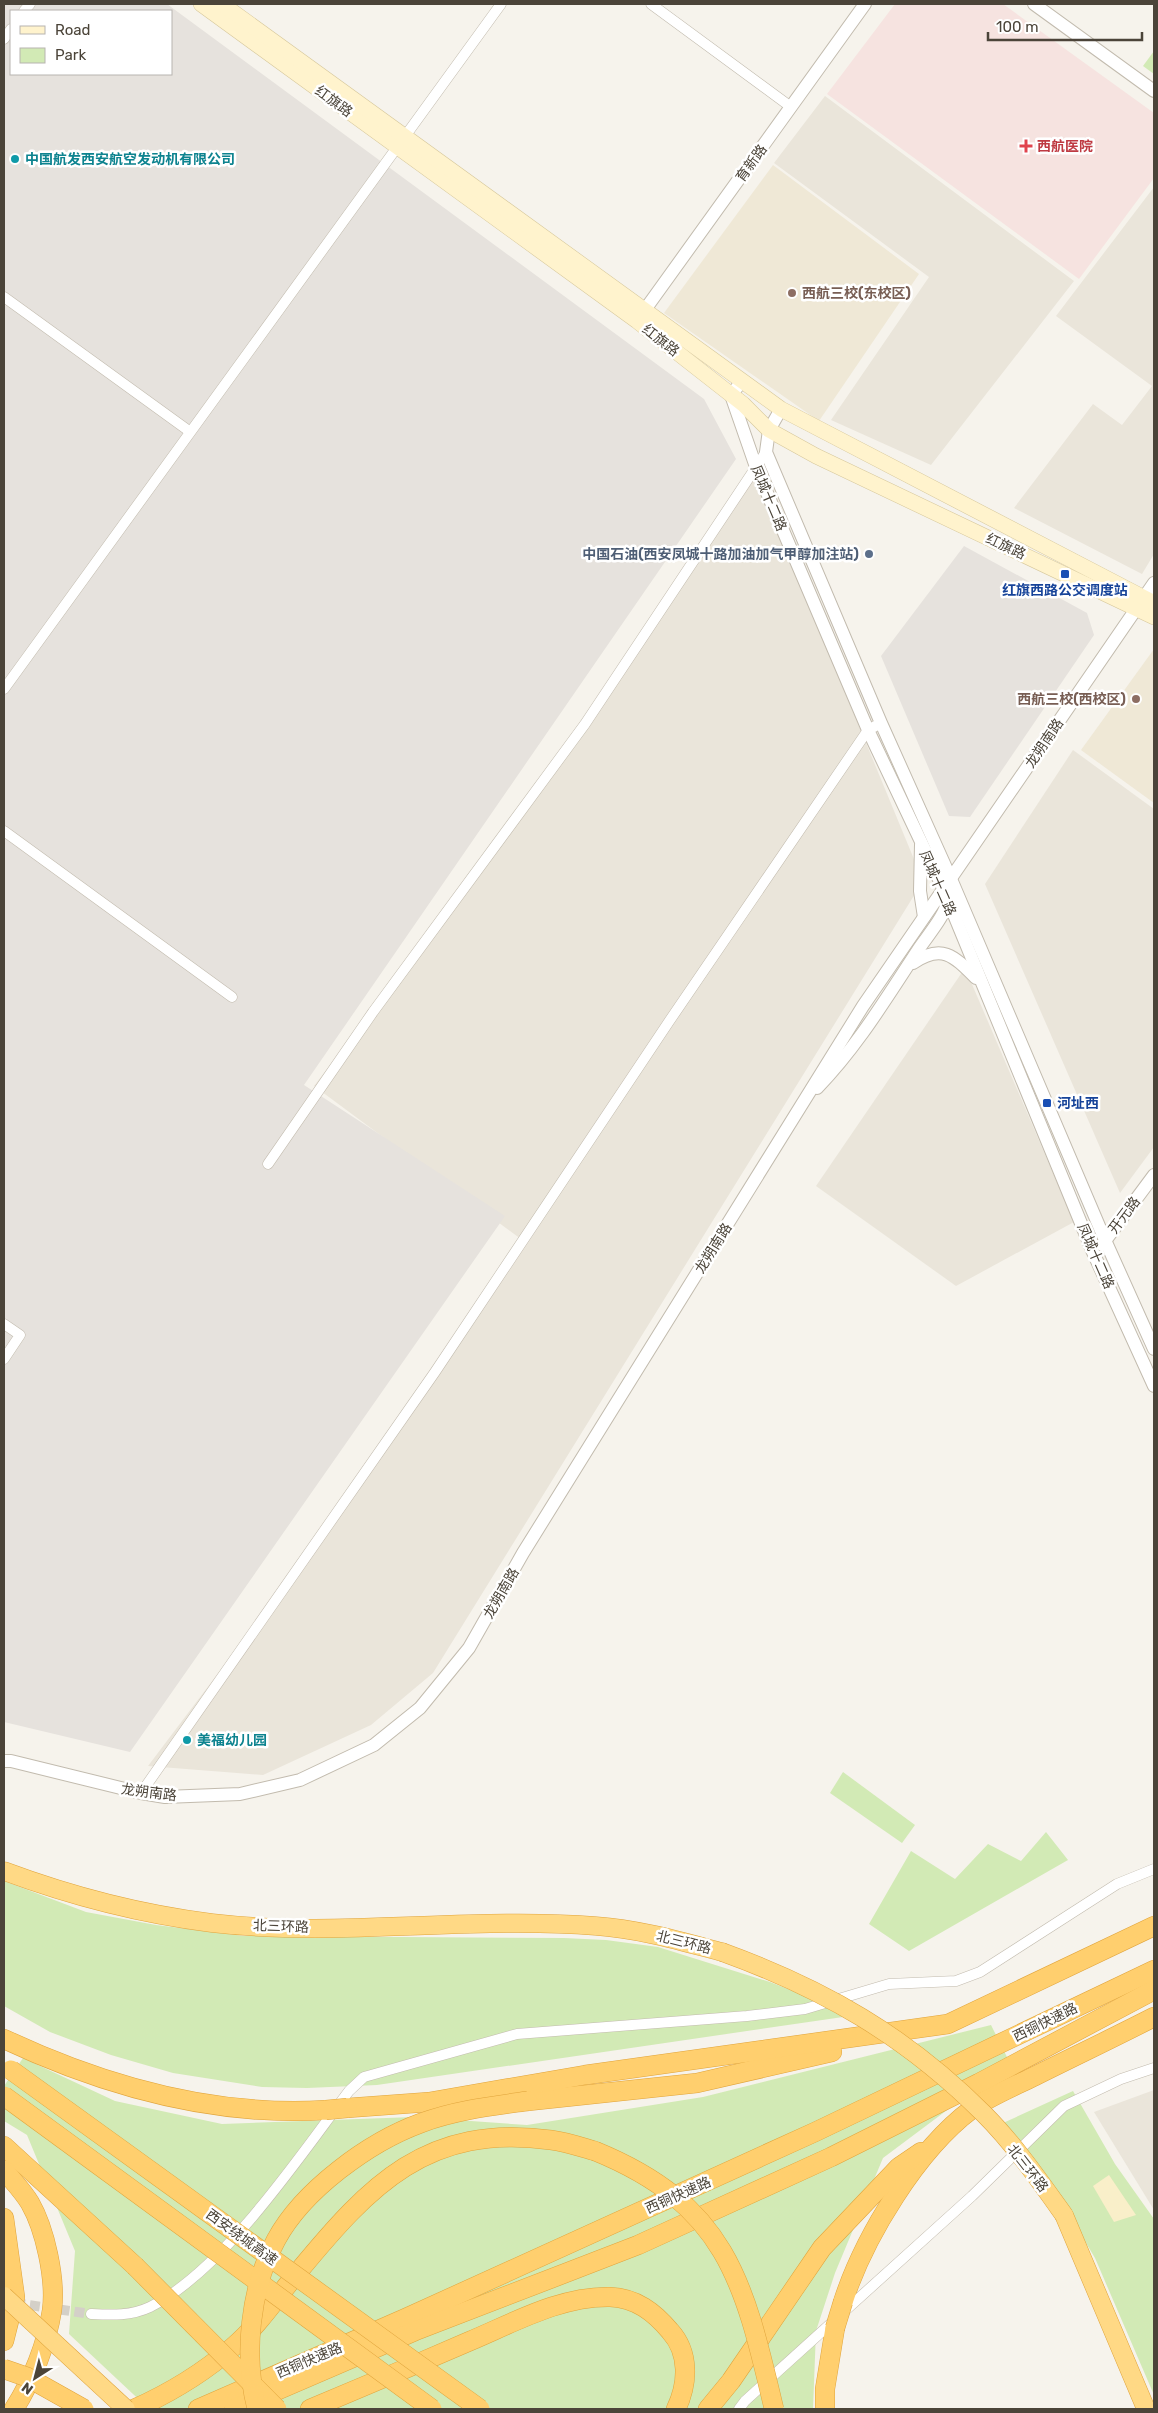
<svg xmlns="http://www.w3.org/2000/svg" width="1158" height="2413" font-family="Rubik,'Noto Sans SC',sans-serif">
<style>
.residential{fill:#eae5da}
.industrial{fill:#e6e2dd;fill-rule:evenodd}
.education{fill:#efe8d6}
.medical{fill:#f6e3e0}
.green{fill:#d2eab5}
.sand{fill:#f9efc9}
.lines{fill:none;stroke-linecap:round;stroke-linejoin:round}
.minor-tunnel{stroke:#d4d0c8;stroke-width:10;stroke-dasharray:10 5;stroke-linecap:butt}
.minor-casing{stroke:#c2bbae;stroke-width:11}
.tertiary-casing{stroke:#c2bbae;stroke-width:14}
.secondary-casing{stroke:#d6c79b;stroke-width:16}
.trunk-casing{stroke:#e0a43c;stroke-width:19}
.motorway-casing{stroke:#e0a43c;stroke-width:20}
.minor{stroke:#fff;stroke-width:10}
.tertiary{stroke:#fff;stroke-width:12}
.secondary{stroke:#fff3cd;stroke-width:15}
.trunk{stroke:#ffd985;stroke-width:18}
.motorway{stroke:#ffcf6e;stroke-width:19}
.trunk-bridge-casing{stroke:#e0a43c;stroke-width:19;stroke-linecap:butt}
.motorway-bridge-casing{stroke:#e0a43c;stroke-width:20;stroke-linecap:butt}
.trunk-bridge{stroke:#ffd985;stroke-width:18}
.motorway-bridge{stroke:#ffcf6e;stroke-width:19}
.health-dot{fill:#e0444e;stroke:#fff;stroke-width:2}
.culture-dot{fill:#0f9aa8;stroke:#fff;stroke-width:2}
.education-dot{fill:#8d6e63;stroke:#fff;stroke-width:2}
.service-dot{fill:#5c6f8a;stroke:#fff;stroke-width:2}
.transit-dot{fill:#1a4fb4;stroke:#fff;stroke-width:2}
.labels{text-anchor:middle;stroke-width:5;stroke-linejoin:round;paint-order:stroke}
.street-label{font-size:14px;fill:#4b4439;stroke:#fff}
.health-label{font-size:14px;font-weight:bold;fill:#be3a42;stroke:#fff;text-anchor:start}
.culture-label{font-size:14px;font-weight:bold;fill:#0d838f;stroke:#fff;text-anchor:start}
.education-label{font-size:14px;font-weight:bold;fill:#785e54;stroke:#fff;text-anchor:start}
.service-label{font-size:14px;font-weight:bold;fill:#4e5e75;stroke:#fff;text-anchor:end}
.transit-label{font-size:14px;font-weight:bold;fill:#164399;stroke:#fff}
</style>
<rect width="100%" height="100%" fill="#f6f3ec"/>
<g class="residential">
<polygon points="825,96 1074,281 931,465 831,420 929,277 774,163"/>
<polygon points="1154,187 1154,554 1142,574 1014,508 1093,404 1122,425 1152,386 1056,316"/>
<polygon points="755,474 923,881 433,1673 371,1725 263,1775 148,1766 321,1537 525,1242 314,1086 579,741"/>
<polygon points="1073,750 1154,809 1154,1147 1120,1193 985,884"/>
<polygon points="965,968 1074,1222 956,1286 816,1186"/>
<polygon points="1154,2090 1154,2210 1094,2112"/>
</g>
<g class="industrial">
<path d="M4 4H167L704 399 736 459 304 1085 505 1216 130 1752 4 1722ZM11 11H171V74H11Z"/>
<polygon points="964,546 1087,613 1094,635 970,817 949,816 881,656"/>
</g>
<g class="education">
<polygon points="773,165 919,274 819,421 664,313"/>
<polygon points="1154,649 1154,803 1081,750"/>
</g>
<polygon class="medical" points="895,4 1003,4 1154,113 1154,178 1079,279 827,94"/>
<g class="green">
<polygon points="1154,51 1154,74 1143,66"/>
<polygon points="843,1772 915,1825 902,1843 830,1793"/>
<polygon points="1046,1832 1068,1860 909,1951 869,1924 911,1851 955,1879 988,1844 1021,1861"/>
<polygon points="4,1881 86,1912 156,1925 244,1936 564,1938 606,1940 658,1947 770,1982 803,1995 843,2017 377,2085 307,2088 262,2087 173,2073 111,2055 50,2032 4,2006"/>
<polygon points="991,2025 1010,2063 883,2158 835,2273 816,2331 813,2409 149,2409 69,2334 75,2251 27,2135 4,2121 4,2086 23,2058 115,2101 222,2124 414,2117 527,2125 703,2097"/>
<polygon points="1073,2091 1115,2164 1154,2219 1154,2395 1095,2258 1047,2178 1003,2123"/>
</g>
<polygon class="sand" points="1109,2175 1136,2215 1114,2222 1093,2186"/>
<g class="lines">
<polyline class="minor-tunnel" points="15,2303 91,2314"/>
<defs>
<g id="minor">
<polyline points="651,4 791,107"/>
<polyline points="24,11 30,4"/>
<polyline points="4,39 11,29"/>
<polyline points="4,297 189,431"/>
<path d="M4 689C168 460 337 233 501 4"/>
<polyline points="4,831 232,997"/>
<polyline points="268,1164 373,1012 585,724 766,452"/>
<polyline points="4,1324 20,1335 4,1359"/>
<polyline points="141,1793 435,1372 670,1020 868,730 881,723"/>
<path d="M91 2314C112 2315 131 2316 150 2307 224 2270 299 2157 349 2091L364 2077 517 2034 747 2016 805 2009 889 1984 956 1981 980 1972 1117 1884 1154 1869"/>
<polyline points="739,2409 745,2401 972,2196 1064,2106 1121,2079 1154,2068"/>
</g>
<g id="tertiary">
<polyline points="1034,4 1154,91"/>
<polyline points="639,318 865,4"/>
<polyline points="742,381 731,395 756,467 868,730 943,888 1092,1250 1154,1386"/>
<polyline points="781,409 769,430 766,452 881,723 951,879 1105,1240 1154,1349"/>
<polyline points="921,845 920,891 924,917"/>
<path d="M913 963C942 943 954 956 976 978"/>
<path d="M817 1088C857 1047 887 997 918 950 928 935 946 915 949 897"/>
<polyline points="1102,1245 1154,1175"/>
<polyline points="4,1761 11,1761 141,1793 165,1797 240,1794 300,1780 374,1745 420,1708 469,1648 523,1553 863,1006 1154,583"/>
</g>
<g id="secondary">
<polyline points="201,4 637,321 743,404 769,430 816,456 1154,617"/>
<polyline points="222,4 781,409 1154,603"/>
</g>
<g id="trunk">
<path d="M4 1871C71 1896 140 1914 212 1923 339 1938 468 1916 596 1926 639 1929 680 1941 722 1952"/>
<polyline points="1064,2215 1146,2409"/>
</g>
<g id="motorway">
<path d="M4 2039C104 2086 214 2117 326 2110"/>
<polyline points="528,2101 697,2083 832,2052"/>
<polyline points="347,2108 429,2102 585,2075 948,2024 1154,1926"/>
<polyline points="4,2146 135,2266"/>
<path d="M4 2170C12 2180 23 2191 30 2203 45 2229 56 2279 52 2310 47 2343 32 2381 14 2409"/>
<polyline points="4,2218 15,2297 4,2341"/>
<path d="M843 2302C864 2237 917 2150 972 2109 990 2096 1015 2086 1035 2076 1075 2056 1115 2037 1154 2017"/>
<path d="M134 2409C170 2393 203 2373 233 2347 258 2326 277 2297 298 2272 370 2185 427 2123 551 2140 566 2142 581 2147 595 2151"/>
<polyline points="198,2409 406,2318 815,2132 1154,1970"/>
<polyline points="234,2409 415,2331 638,2245 831,2157 979,2083 1154,1990"/>
<path d="M310 2409C363 2387 417 2364 470 2341 515 2322 561 2296 610 2297 636 2298 654 2312 670 2331 690 2353 688 2384 676 2409"/>
<polyline points="708,2409 731,2381 822,2248 899,2167 921,2152"/>
<polyline points="825,2409 825,2389 835,2328"/>
</g>
</defs>
<use href="#minor" class="minor-casing"/>
<use href="#tertiary" class="tertiary-casing"/>
<use href="#secondary" class="secondary-casing"/>
<use href="#trunk" class="trunk-casing"/>
<use href="#motorway" class="motorway-casing"/>
<use href="#minor" class="minor"/>
<use href="#tertiary" class="tertiary"/>
<use href="#secondary" class="secondary"/>
<use href="#trunk" class="trunk"/>
<use href="#motorway" class="motorway"/>
<defs>
<g id="trunk-bridge">
<path d="M722 1952C824 1989 906 2036 984 2114 1014 2144 1039 2180 1064 2215"/>
<polyline points="4,2296 126,2409"/>
</g>
<g id="motorway-bridge">
<polyline points="11,2070 480,2409"/>
<polyline points="4,2096 432,2409"/>
<polyline points="326,2110 347,2108"/>
<path d="M595 2151C727 2205 744 2282 774 2409"/>
<polyline points="135,2266 277,2409"/>
<polyline points="835,2328 843,2302"/>
<polyline points="4,2369 27,2377 84,2409"/>
<path d="M257 2409C243 2356 250 2288 276 2240 303 2190 369 2142 421 2123 456 2110 492 2106 528 2101"/>
</g>
</defs>
<use href="#trunk-bridge" class="trunk-bridge-casing"/>
<use href="#motorway-bridge" class="motorway-bridge-casing"/>
<use href="#trunk-bridge" class="trunk-bridge"/>
<use href="#motorway-bridge" class="motorway-bridge"/>
</g>
<path class="health-dot" d="M1023.5 138.5h5v5h5v5h-5v5h-5v-5h-5v-5h5z"/>
<g class="culture-dot">
<circle cx="15" cy="159" r="5"/>
<circle cx="187" cy="1740" r="5"/>
</g>
<g class="education-dot">
<circle cx="792" cy="293" r="5"/>
<circle cx="1136" cy="699" r="5"/>
</g>
<circle class="service-dot" cx="869" cy="554" r="5"/>
<g class="transit-dot">
<rect x="1060" y="569" width="10" height="10" rx="2.5"/>
<rect x="1042" y="1098" width="10" height="10" rx="2.5"/>
</g>
<g class="labels">
<g class="street-label">
<text transform="translate(334 101) rotate(36)" y="5">红旗路</text>
<text transform="translate(751 163) rotate(-54)" y="5">育新路</text>
<text transform="translate(661 340) rotate(38)" y="5">红旗路</text>
<text transform="translate(769 498) rotate(67)" y="5">凤城十二路</text>
<text transform="translate(1006 546) rotate(25)" y="5">红旗路</text>
<text transform="translate(1044 743) rotate(-56)" y="5">龙朔南路</text>
<text transform="translate(938 883) rotate(66)" y="5">凤城十二路</text>
<text transform="translate(1124 1215) rotate(-53)" y="5">开元路</text>
<text transform="translate(713 1248) rotate(-58)" y="5">龙朔南路</text>
<text transform="translate(1096 1256) rotate(66)" y="5">凤城十二路</text>
<text transform="translate(501 1593) rotate(-60)" y="5">龙朔南路</text>
<text transform="translate(149 1792) rotate(7)" y="5">龙朔南路</text>
<text transform="translate(281 1926) rotate(2)" y="5">北三环路</text>
<text transform="translate(684 1942) rotate(14)" y="5">北三环路</text>
<text transform="translate(1045 2022) rotate(-26)" y="5">西铜快速路</text>
<text transform="translate(1028 2168) rotate(52)" y="5">北三环路</text>
<text transform="translate(678 2195) rotate(-24)" y="5">西铜快速路</text>
<text transform="translate(242 2237) rotate(36)" y="5">西安绕城高速</text>
<text transform="translate(309 2360) rotate(-23)" y="5">西铜快速路</text>
</g>
<g class="health-label">
<text x="1037" y="151">西航医院</text>
</g>
<g class="culture-label">
<text x="25" y="164">中国航发西安航空发动机有限公司</text>
<text x="197" y="1745">美福幼儿园</text>
</g>
<g class="education-label">
<text x="802" y="298">西航三校(东校区)</text>
<text x="1126" y="704" text-anchor="end">西航三校(西校区)</text>
</g>
<g class="service-label">
<text x="859" y="559">中国石油(西安凤城十路加油加气甲醇加注站)</text>
</g>
<g class="transit-label">
<text x="1065" y="595">红旗西路公交调度站</text>
<text x="1057" y="1108" text-anchor="start">河址西</text>
</g>
</g>
<rect width="1158" height="2413" fill="none" stroke="#4b4439" stroke-width="10"/>
<rect x="10" y="10" width="162" height="65" fill="#ffffff" stroke="#b7b4b0"/>
<rect x="20" y="26" width="25" height="8" fill="#fff3cd" stroke="#b7b4b0"/>
<text x="55" y="35" font-size="15" fill="#4b4439">Road</text>
<rect x="20" y="48" width="25" height="15" fill="#d2eab5" stroke="#b7b4b0"/>
<text x="55" y="60" font-size="15" fill="#4b4439">Park</text>
<g transform="translate(35 2378) rotate(216)" stroke="#ffffff" stroke-width="4" paint-order="stroke">
<path d="M0-4L9 19L0 12L-9 19Z" fill="#4b4439"/>
<text y="-8" font-size="14" font-weight="bold" text-anchor="middle" fill="#4b4439">N</text>
</g>
<path d="M988 32v8h154v-8" fill="none" stroke="#4b4439" stroke-width="2.5"/>
<text x="996" y="32" font-size="15" fill="#4b4439" stroke="#ffffff" stroke-width="4" paint-order="stroke">100 m</text>
</svg>
